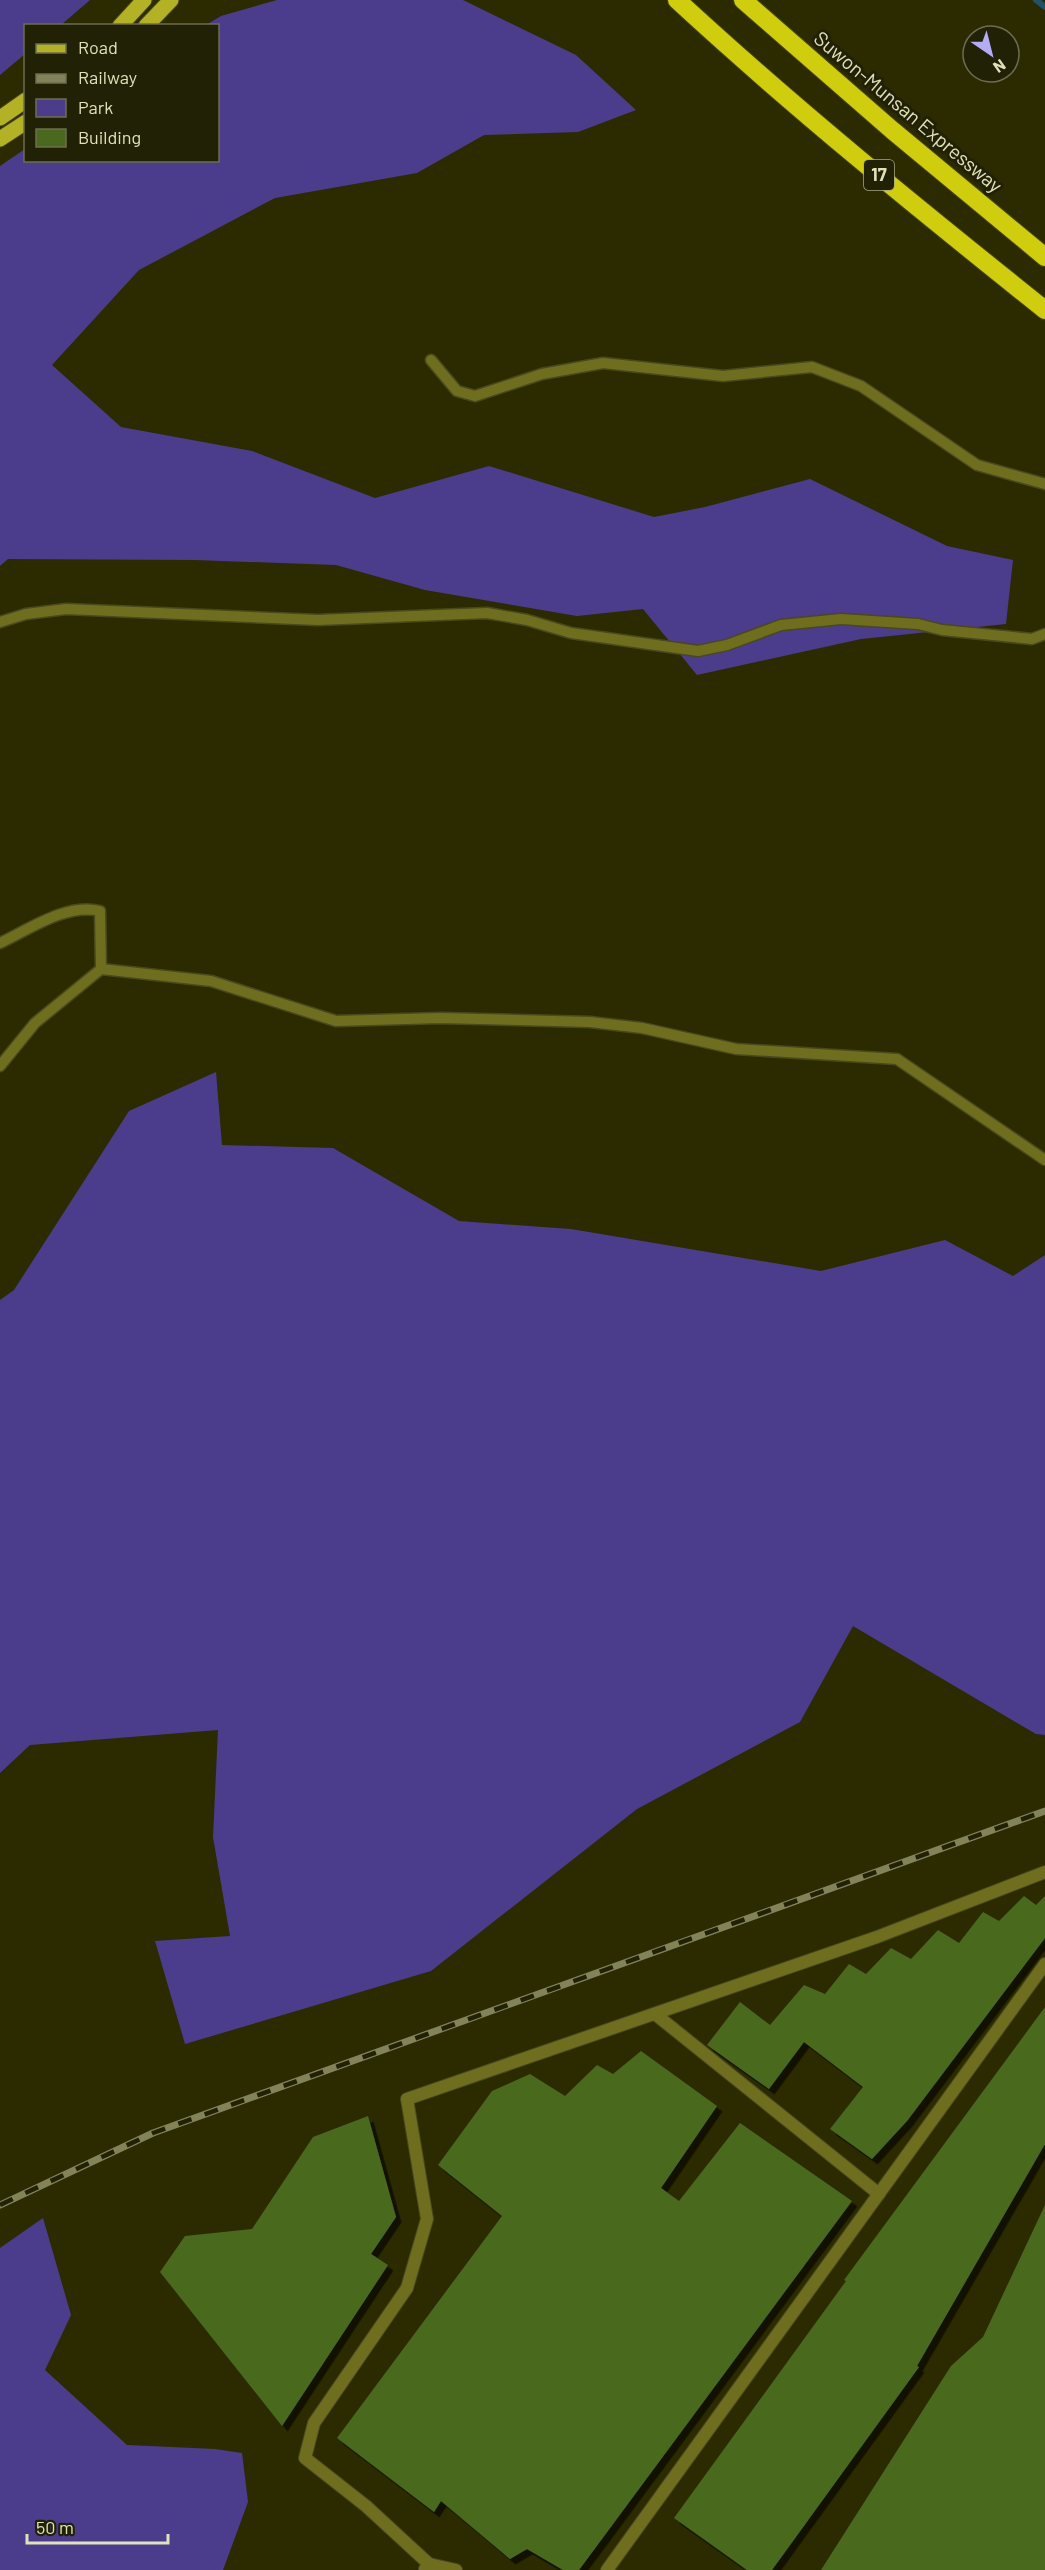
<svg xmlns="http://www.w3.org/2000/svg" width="1045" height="2570" font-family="Barlow,sans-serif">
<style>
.green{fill:#4c3c8c}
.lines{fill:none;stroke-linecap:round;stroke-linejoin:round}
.stream{stroke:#205368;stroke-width:6}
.building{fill:#4a691f;filter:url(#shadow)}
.lane-casing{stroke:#49481e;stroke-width:13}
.street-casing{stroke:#49481e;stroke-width:14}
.primary-casing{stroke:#49481e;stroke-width:17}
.highway-casing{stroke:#49481e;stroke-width:20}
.lane{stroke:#6f6e1f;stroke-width:10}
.street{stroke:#6f6e1f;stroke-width:12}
.primary{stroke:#b3b227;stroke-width:15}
.highway{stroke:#cfcd0e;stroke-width:18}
.rail-casing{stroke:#838359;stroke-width:7}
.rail{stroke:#212106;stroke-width:4.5;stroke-dasharray:14;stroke-linecap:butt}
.labels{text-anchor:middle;stroke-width:6;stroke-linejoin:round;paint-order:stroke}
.shield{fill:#212106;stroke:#a7a884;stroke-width:1.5}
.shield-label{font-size:18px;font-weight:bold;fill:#e1e2ba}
.street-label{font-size:20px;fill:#e1e2ba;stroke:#212106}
</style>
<defs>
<filter id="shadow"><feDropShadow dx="5.5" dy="5.5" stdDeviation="0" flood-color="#0009"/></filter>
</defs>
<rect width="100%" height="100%" fill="#2c2b00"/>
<g class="green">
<polygon points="0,0 90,0 61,25 26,26 25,54 0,75"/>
<polygon points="277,0 463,0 576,55 636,110 578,132 484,135 417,173 275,198 139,270 52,365 121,427 252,451 375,498 489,466 654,517 705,507 810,479 947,546 1013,560 1006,624 861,639 697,675 643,609 577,616 425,590 336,565 195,560 8,559 0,566 0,166 25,149 26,160 218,160 218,26 206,25 221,16"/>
<polygon points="216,1072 222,1145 333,1148 459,1221 571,1229 821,1271 945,1240 1013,1276 1045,1255 1045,1735 1036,1734 853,1626 800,1722 637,1809 431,1971 185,2044 155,1941 230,1936 213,1837 218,1730 30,1745 0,1773 0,1300 14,1290 129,1111"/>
<polygon points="43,2218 71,2315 45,2370 127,2445 215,2449 242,2453 248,2502 223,2570 0,2570 0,2248"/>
</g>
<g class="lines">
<polyline class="stream" points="1036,0 1045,7"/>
</g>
<g class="building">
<polygon points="1024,1896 1036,1905 1045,1896 1045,1938 907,2121 872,2159 830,2129 863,2087 804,2042 769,2089 707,2045 740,2002 770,2025 804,1985 825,1994 849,1964 866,1974 891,1948 911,1959 938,1930 959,1943 983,1912 999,1921"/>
<polygon points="1045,2007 1045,2144 917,2366 919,2367 772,2570 747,2570 674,2518 846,2281 844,2280"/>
<polygon points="641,2051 717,2106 661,2188 679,2201 740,2123 852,2201 579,2570 563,2570 527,2549 510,2559 441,2501 434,2512 337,2438 502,2216 438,2165 492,2091 530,2074 565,2096 597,2065 613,2074"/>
<polygon points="368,2116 396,2217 371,2254 388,2265 282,2426 160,2272 185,2236 252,2229 313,2137"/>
<polygon points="1045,2205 1045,2570 821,2570 951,2366 983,2337"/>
</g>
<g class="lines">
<defs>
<g id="lane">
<polyline points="431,360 457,391 475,396 542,374 603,363 723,376 812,367 861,386 977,465 1045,484"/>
<polyline points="0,622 26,614 66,609 318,620 487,613 527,620 571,633 698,651 727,645 781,625 841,619 918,624 942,630 1032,639 1045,634"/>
<path d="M0 943C30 929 66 903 100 911L101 969"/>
<polyline points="0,1066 35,1023 101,969 211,981 336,1021 440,1018 590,1022 642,1028 736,1049 897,1059 1045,1160"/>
</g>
<g id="street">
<polyline points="655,2014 879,2194"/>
<polyline points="429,2564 366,2506 305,2458 314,2423 407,2288 427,2219 407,2099 877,1937 1045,1872"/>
<polyline points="425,2569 429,2564 456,2570"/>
<polyline points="607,2570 1045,1964"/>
</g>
<g id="primary">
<polyline points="120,26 144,0"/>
<polyline points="146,26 171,0"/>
<polyline points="0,118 26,100"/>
<polyline points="0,139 26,122"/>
</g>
<g id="highway">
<path d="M677 0C795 109 920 210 1045 310"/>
<polyline points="743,0 892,130 1045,257"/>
</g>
</defs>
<use href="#lane" class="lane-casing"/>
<use href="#street" class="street-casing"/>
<use href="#primary" class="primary-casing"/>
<use href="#highway" class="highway-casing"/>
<use href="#lane" class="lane"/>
<use href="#street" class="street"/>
<use href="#primary" class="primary"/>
<use href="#highway" class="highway"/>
<defs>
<polyline id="rail" points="0,2205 153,2133 1045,1811"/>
</defs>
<use href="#rail" class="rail-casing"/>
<use href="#rail" class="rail"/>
</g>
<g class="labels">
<rect class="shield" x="864" y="160" width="30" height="30" rx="4.5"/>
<g class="shield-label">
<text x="879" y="181">17</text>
</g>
<g class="street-label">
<text transform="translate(908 112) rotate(40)" y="7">Suwon-Munsan Expressway</text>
</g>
</g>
<rect x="24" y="24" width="195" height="138" fill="#212106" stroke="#6e6e4e" stroke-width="1.5"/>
<rect x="36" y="44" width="30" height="9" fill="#b3b227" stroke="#6e6e4e" stroke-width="1.5"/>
<text x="78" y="54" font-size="18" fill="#e1e2ba">Road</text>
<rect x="36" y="74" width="30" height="9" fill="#838359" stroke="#6e6e4e" stroke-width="1.5"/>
<text x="78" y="84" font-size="18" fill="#e1e2ba">Railway</text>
<rect x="36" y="99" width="30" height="18" fill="#4c3c8c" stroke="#6e6e4e" stroke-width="1.5"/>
<text x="78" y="114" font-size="18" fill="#e1e2ba">Park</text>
<rect x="36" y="129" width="30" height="18" fill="#4a691f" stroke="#6e6e4e" stroke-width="1.5"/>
<text x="78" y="144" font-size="18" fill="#e1e2ba">Building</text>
<g transform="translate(991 54) rotate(145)"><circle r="28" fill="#212106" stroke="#6e6e4e" stroke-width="1.5"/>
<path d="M0-4.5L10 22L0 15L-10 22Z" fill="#b5acf8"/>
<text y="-9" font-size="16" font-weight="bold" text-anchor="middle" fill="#e1e2ba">N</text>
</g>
<path d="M27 2534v9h141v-9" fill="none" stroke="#e1e2ba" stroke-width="3"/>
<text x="36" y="2534" font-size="18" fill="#e1e2ba" stroke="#212106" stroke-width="4.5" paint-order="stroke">50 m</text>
</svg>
